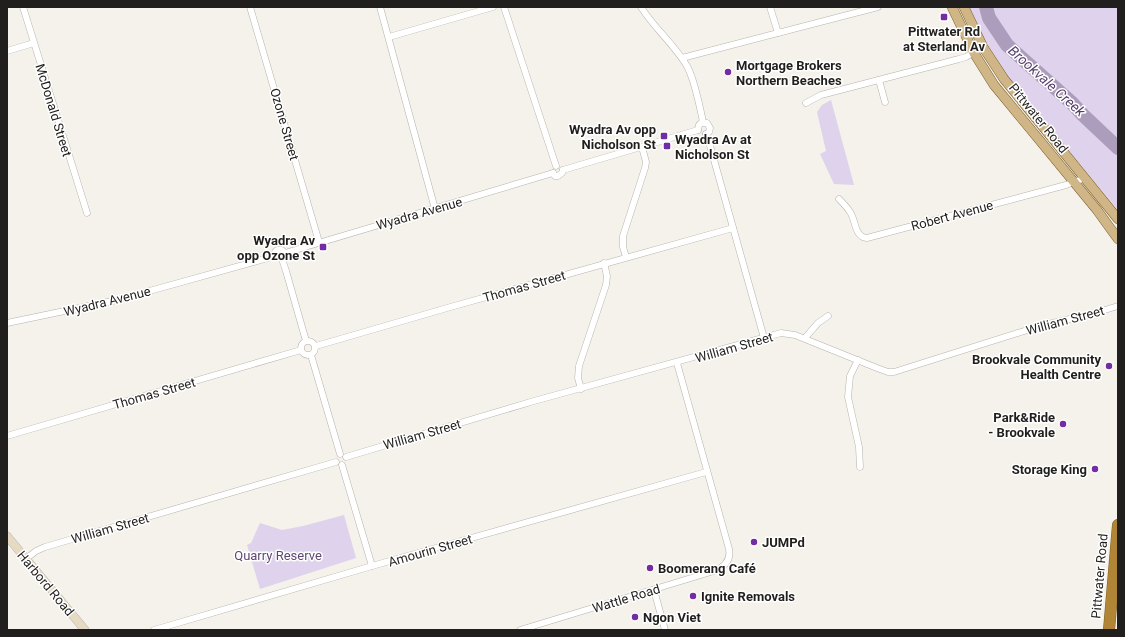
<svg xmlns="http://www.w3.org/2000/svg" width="1125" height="637" font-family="Roboto,sans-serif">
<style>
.green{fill:#dfd2ed}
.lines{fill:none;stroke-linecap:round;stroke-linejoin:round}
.river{stroke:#ad9dbc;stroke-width:14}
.street-casing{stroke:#b7b3ad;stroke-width:7}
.secondary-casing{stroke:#b7b3ad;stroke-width:9}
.primary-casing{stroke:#7e612d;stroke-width:10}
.highway-casing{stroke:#7e612d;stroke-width:12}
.street{stroke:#fff;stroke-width:6}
.secondary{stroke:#e7dac2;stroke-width:8}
.primary{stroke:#d0b686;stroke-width:9}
.highway{stroke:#b08535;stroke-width:11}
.poi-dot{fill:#712da1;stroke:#fff;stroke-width:1.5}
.labels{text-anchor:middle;stroke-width:3;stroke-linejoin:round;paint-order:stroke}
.poi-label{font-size:13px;font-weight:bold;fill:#211f1d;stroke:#fff;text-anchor:start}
.street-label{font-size:13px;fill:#211f1d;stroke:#fff}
.park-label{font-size:13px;fill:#5f4774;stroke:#fff}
.water-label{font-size:14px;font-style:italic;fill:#563e6b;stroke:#fff}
</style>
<rect width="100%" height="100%" fill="#f5f1eb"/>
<g class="green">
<polygon points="968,7 1118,7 1118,210 1006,75 976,26"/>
<polygon points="831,100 854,185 834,184 820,154 826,151 817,112 822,105"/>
<polygon points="344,515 356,558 260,589 247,545 251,543 260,523 282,530 303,526"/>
</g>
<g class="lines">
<polyline class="river" points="986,7 989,18 1007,45 1072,103 1083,115 1118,148"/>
<defs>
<g id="street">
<polyline points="23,7 87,213"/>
<polyline points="250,7 319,242"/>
<polyline points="380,7 435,209"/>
<polyline points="504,7 556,166"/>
<path d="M641 7C654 28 674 44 687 66 694 79 700 107 703 122"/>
<polyline points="770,7 778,33"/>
<polyline points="389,37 493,7"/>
<polyline points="7,51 34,43"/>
<polyline points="682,58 878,7"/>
<polyline points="879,80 885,102"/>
<polyline points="806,103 821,95 959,59 966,57 983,47"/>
<polyline points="698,130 699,125 701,123 707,123 710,128 709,132 706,134"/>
<polyline points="706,134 709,142 764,338"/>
<polyline points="563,170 698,130"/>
<polyline points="553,173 555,176 558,176 562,173 563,170"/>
<path d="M839 199C843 203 847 207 850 212 856 220 854 237 867 238L1066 185 1085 178"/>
<polyline points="285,253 553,173"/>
<polyline points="275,256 275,252 277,250 282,250 285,253"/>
<polyline points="626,257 623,247 623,236 645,168 646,162 642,147"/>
<polyline points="282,259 286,271 306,341"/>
<polyline points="7,323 117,300 275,256"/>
<polyline points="805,338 818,323 828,316"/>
<circle cx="308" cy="348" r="7"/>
<polyline points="316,346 454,306 733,228"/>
<polyline points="311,355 340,454"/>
<polyline points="858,360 850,376 848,397 859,447 860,467"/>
<polyline points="581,389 578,378 579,366 606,285 607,276 604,263"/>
<polyline points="7,436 301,350"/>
<polyline points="346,457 534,401 781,333 795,335 877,368 888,372 894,372 1040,326 1095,313 1118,306"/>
<polyline points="342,465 372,566"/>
<polyline points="26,559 36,551 45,547 336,462"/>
<polyline points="654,590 665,630"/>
<polyline points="154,630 372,566 706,472"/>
<path d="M520 630 714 571C725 567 731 560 729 549L677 363"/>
</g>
<polyline id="secondary" points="7,536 85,630"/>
<g id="primary">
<polyline points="952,7 974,53 994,85 1097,210 1118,239"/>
<polyline points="964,7 983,47 1004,79 1118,219"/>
</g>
<polyline id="highway" points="1109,630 1118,525"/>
</defs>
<use href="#street" class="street-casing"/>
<use href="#secondary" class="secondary-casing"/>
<use href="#primary" class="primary-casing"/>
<use href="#highway" class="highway-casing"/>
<use href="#street" class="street"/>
<use href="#secondary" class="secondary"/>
<use href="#primary" class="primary"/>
<use href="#highway" class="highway"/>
</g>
<g class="poi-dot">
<rect x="940" y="13" width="8" height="8" rx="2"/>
<circle cx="728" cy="72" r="4"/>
<rect x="660" y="132" width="8" height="8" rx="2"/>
<rect x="663" y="142" width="8" height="8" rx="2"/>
<rect x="319" y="243" width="8" height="8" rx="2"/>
<circle cx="1109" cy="366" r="4"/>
<circle cx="1063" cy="424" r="4"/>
<circle cx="1095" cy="469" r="4"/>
<circle cx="754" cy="542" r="4"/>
<circle cx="650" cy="568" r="4"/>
<circle cx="693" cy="596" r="4"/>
<circle cx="635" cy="617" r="4"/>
</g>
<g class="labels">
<g class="poi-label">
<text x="944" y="36" text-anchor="middle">Pittwater Rd<tspan x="944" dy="15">at Sterland Av</tspan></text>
<text x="736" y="70">Mortgage Brokers<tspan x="736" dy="15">Northern Beaches</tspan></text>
<text x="656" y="134" text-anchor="end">Wyadra Av opp<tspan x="656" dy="15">Nicholson St</tspan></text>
<text x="675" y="144">Wyadra Av at<tspan x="675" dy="15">Nicholson St</tspan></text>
<text x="315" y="245" text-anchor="end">Wyadra Av<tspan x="315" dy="15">opp Ozone St</tspan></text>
<text x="1101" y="364" text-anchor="end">Brookvale Community<tspan x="1101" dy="15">Health Centre</tspan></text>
<text x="1055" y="422" text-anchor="end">Park&amp;Ride<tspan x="1055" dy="15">- Brookvale</tspan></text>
<text x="1087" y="474" text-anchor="end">Storage King</text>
<text x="762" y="547">JUMPd</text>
<text x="658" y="573">Boomerang Café</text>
<text x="701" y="601">Ignite Removals</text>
<text x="643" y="622">Ngon Viet</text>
</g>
<g class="street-label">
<text transform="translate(54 110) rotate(73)" y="5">McDonald Street</text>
<text transform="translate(1039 118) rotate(51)" y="5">Pittwater Road</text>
<text transform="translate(285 124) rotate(74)" y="5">Ozone Street</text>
<text transform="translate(419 213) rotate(-16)" y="5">Wyadra Avenue</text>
<text transform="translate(952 215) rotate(-15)" y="5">Robert Avenue</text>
<text transform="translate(524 286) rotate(-16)" y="5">Thomas Street</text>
<text transform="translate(107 301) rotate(-14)" y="5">Wyadra Avenue</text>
<text transform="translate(1065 320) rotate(-15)" y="5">William Street</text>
<text transform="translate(734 347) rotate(-16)" y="5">William Street</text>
<text transform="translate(154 393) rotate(-16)" y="5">Thomas Street</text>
<text transform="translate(422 434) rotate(-16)" y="5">William Street</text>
<text transform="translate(110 528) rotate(-16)" y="5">William Street</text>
<text transform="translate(430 550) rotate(-16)" y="5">Amourin Street</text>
<text transform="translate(1099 576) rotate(-85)" y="5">Pittwater Road</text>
<text transform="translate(46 583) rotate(50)" y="5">Harbord Road</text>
<text transform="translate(626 598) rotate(-17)" y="5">Wattle Road</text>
</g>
<g class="park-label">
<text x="278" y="560">Quarry Reserve</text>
</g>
<g class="water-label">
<text transform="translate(1047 81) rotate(42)" y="5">Brookvale Creek</text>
</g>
</g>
<rect width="1125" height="637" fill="none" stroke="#211f1d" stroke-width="16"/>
</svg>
